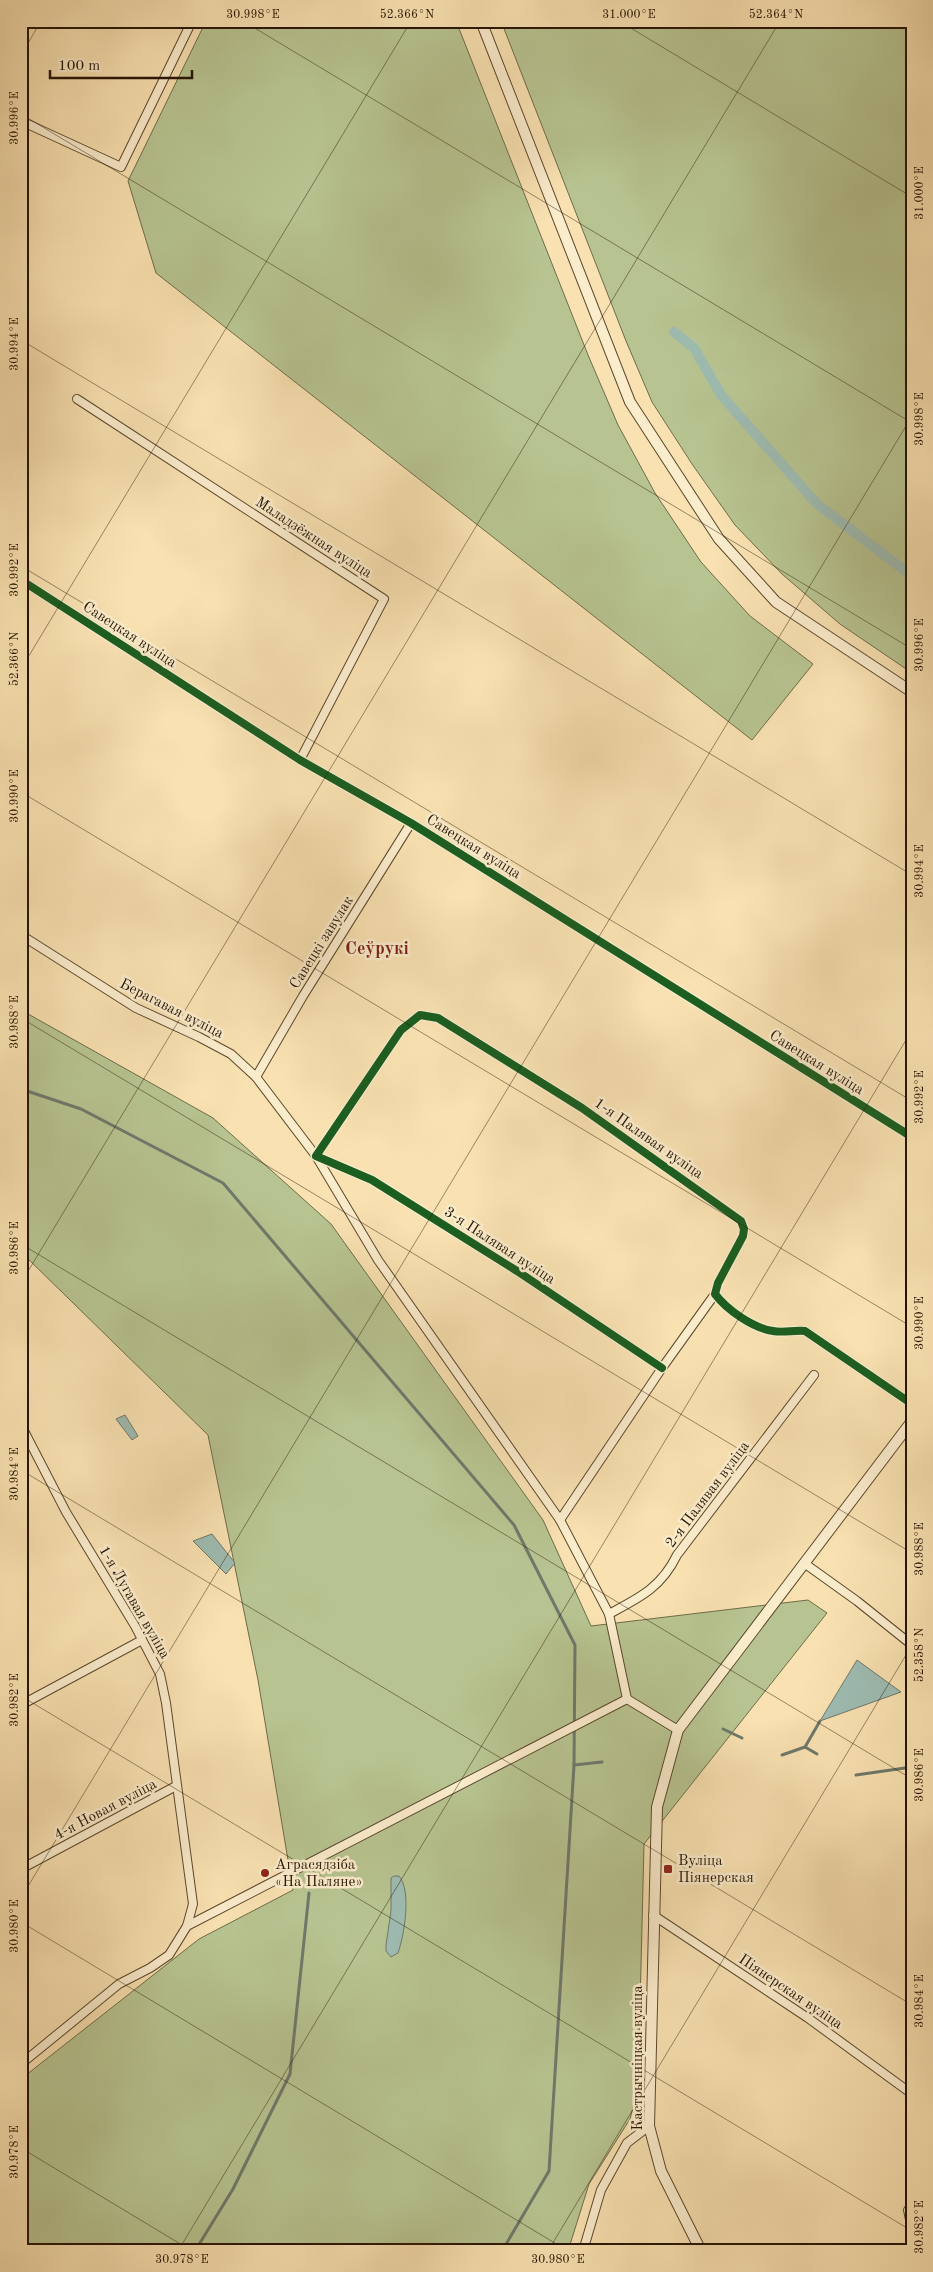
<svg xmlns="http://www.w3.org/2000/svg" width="933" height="2272" font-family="'Old Standard TT',serif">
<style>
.green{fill:#b7c491;stroke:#6e6c48}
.water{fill:#9ebcb2;stroke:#6e796b}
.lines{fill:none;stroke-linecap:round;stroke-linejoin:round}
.stream{stroke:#6e796b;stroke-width:3}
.canal{stroke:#9ebcb2;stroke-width:10}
.minor-casing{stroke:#5b482c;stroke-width:10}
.tertiary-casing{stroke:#5b482c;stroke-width:12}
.minor{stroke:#fbeccc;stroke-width:8}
.tertiary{stroke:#fbeccc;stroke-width:10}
.cycleway-casing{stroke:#fbeccc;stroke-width:11}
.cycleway{stroke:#1b5e20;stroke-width:8}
.ticks{fill:none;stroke:#261500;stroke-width:1;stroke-opacity:0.45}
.poi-dot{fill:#8f2418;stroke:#fbeccc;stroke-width:2}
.labels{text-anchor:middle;stroke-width:5;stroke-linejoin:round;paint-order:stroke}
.street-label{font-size:15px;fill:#261500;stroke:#fbeccc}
.poi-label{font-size:15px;fill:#261500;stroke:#fbeccc;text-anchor:start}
.quarter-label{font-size:18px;font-weight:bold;fill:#7a1f14;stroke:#fbeccc}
.neatline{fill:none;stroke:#261500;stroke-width:2}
.ticks-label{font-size:12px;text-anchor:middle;fill:#261500}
</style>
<rect width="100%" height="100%" fill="#f9e1b1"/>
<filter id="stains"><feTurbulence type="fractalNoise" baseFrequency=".004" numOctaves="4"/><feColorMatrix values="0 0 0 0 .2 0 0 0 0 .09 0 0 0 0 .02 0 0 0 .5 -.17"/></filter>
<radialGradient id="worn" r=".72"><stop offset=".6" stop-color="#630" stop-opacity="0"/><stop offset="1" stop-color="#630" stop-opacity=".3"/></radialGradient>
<g class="green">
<polygon points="206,21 456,21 588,355 618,425 655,493 701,562 750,616 813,664 752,740 156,273 128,181"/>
<polygon points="501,21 912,21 912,673 840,624 782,574 735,525 692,464 652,402 626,341"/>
<polygon points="21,1010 213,1118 331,1224 543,1520 591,1626 808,1600 827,1613 644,1844 638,2089 630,2119 589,2184 568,2251 21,2251 21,2079 199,1939 293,1890 258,1680 208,1435 21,1252"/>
</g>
<g class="water">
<polygon points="125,1415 138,1436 132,1440 116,1419"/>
<polygon points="212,1534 235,1563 226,1574 193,1541"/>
<polygon points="857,1660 901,1692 820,1721"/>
<path d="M394 1876H399C412 1891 404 1936 398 1953L391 1957 386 1951V1945L391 1911V1878Z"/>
</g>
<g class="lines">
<g class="stream">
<polyline points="21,1089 81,1109 223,1183 514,1525 575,1645 574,1765 549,2171 502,2251"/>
<polyline points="723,1729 742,1738"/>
<polyline points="805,1747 817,1754"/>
<polyline points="782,1755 805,1747 820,1721"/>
<polyline points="574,1765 602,1762"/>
<polyline points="856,1775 912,1767"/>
<polyline points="195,2251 233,2189 290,2074 309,1893"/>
</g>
<polyline class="canal" points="674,332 694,348 721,395 817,504 912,576"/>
<defs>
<g id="minor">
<polyline points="21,121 121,167 192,21"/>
<polyline points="77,399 384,599 300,760"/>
<polyline points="21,580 300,760 411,823 912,1137"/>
<polyline points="21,935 136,1008 199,1037 231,1054 256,1077 316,1156 378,1260 560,1520 609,1614 627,1699"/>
<polyline points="256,1077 303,996 411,823"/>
<path d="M662 1368 517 1271 372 1180 316 1156 401 1030 420 1015 438 1018 582 1108 741 1221 744 1229 743 1236 718 1283 715 1294C727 1310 753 1328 773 1331 783 1333 794 1330 805 1331L912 1404"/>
<polyline points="21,1425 66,1512 135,1626 160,1674 166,1703 193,1904 187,1926 169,1955 150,1968 119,1984 21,2064"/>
<polyline points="560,1520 662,1368 715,1294"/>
<polyline points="804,1563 857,1601 912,1645"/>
<path d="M609 1614C639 1598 661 1588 677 1555L814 1375"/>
<polyline points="21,1705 142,1640"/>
<polyline points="21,1869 176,1786"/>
<polyline points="653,1915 808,2018 912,2094"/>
<polyline points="187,1926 627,1699 678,1730"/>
<polyline points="912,2205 908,2210 912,2229"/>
<polyline points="583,2251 601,2190 627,2143 649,2126"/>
</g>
<g id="tertiary">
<polyline points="481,21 630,402 719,539 776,602 912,692"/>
<polyline points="701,2251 661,2171 649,2126 657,1807 678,1730 912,1421"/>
</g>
</defs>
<use href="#minor" class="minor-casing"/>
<use href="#tertiary" class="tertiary-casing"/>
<use href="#minor" class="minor"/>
<use href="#tertiary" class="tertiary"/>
<defs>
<g id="cycleway">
<polyline points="21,580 300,760 411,823 912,1137"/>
<path d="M662 1368 517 1271 372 1180 316 1156 401 1030 420 1015 438 1018 582 1108 741 1221 744 1229 743 1236 718 1283 715 1294C727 1310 753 1328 773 1331 783 1333 794 1330 805 1331L912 1404"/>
</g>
</defs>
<use href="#cycleway" class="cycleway-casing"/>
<use href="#cycleway" class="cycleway"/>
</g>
<path class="ticks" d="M243 21 912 423M619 21 912 197M21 55 41 21M21 114 912 649M21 340 912 875M21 566 912 1101M21 669 411 21M21 792 912 1327M21 1018 912 1553M21 1244 912 1779M21 1283 780 21M21 1470 912 2005M21 1696 912 2231M21 1898 912 416M21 1922 568 2251M21 2148 192 2251M178 2251 912 1030M548 2251 912 1645"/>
<g class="poi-dot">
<rect x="663" y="1864" width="10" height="10" rx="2.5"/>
<circle cx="265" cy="1873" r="5"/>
</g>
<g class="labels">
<g class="street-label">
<text transform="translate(314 537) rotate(33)" y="5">Маладзёжная вуліца</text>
<text transform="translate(130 634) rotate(33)" y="5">Савецкая вуліца</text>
<text transform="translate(474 846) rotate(32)" y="5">Савецкая вуліца</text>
<text transform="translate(321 942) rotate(-58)" y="5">Савецкі завулак</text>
<text transform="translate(172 1008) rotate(27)" y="5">Берагавая вуліца</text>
<text transform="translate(817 1062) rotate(32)" y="5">Савецкая вуліца</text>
<text transform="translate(649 1138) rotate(35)" y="5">1-я Палявая вуліца</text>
<text transform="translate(500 1245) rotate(33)" y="5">3-я Палявая вуліца</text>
<text transform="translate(707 1494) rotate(-53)" y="5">2-я Палявая вуліца</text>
<text transform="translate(135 1602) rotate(60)" y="5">1-я Лугавая вуліца</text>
<text transform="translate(105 1809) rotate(-28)" y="5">4-я Новая вуліца</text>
<text transform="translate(791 1991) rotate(34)" y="5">Піянерская вуліца</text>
<text transform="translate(637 2058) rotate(-90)" y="5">Кастрычніцкая вуліца</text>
</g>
<g class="poi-label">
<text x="678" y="1865">Вуліца<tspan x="678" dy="17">Піянерская</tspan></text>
<text x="275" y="1869">Аграсядзіба<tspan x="275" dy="17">«На Паляне»</tspan></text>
</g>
<g class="quarter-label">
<text x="377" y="954">Сеўрукі</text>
</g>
</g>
<rect width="933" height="2272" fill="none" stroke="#f9e1b1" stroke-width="55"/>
<path d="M50 70v8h142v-8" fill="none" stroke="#261500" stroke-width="2.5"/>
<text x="58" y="70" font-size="15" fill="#261500" stroke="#fbeccc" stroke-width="4" paint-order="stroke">100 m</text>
<rect x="28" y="28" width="878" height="2216" class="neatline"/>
<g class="ticks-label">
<text x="253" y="18">30.998°E</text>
<text x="407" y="18">52.366°N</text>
<text x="629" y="18">31.000°E</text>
<text x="776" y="18">52.364°N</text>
<text transform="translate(14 118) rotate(-90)" y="4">30.996°E</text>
<text transform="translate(919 193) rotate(-90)" y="4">31.000°E</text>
<text transform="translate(14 344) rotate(-90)" y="4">30.994°E</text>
<text transform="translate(919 419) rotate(-90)" y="4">30.998°E</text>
<text transform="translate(14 570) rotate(-90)" y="4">30.992°E</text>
<text transform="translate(919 645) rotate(-90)" y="4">30.996°E</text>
<text transform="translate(14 659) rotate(-90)" y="4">52.366°N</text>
<text transform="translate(14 796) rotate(-90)" y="4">30.990°E</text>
<text transform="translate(919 871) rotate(-90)" y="4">30.994°E</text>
<text transform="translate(14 1022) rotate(-90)" y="4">30.988°E</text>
<text transform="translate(919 1097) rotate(-90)" y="4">30.992°E</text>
<text transform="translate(14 1248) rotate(-90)" y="4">30.986°E</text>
<text transform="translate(919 1323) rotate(-90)" y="4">30.990°E</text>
<text transform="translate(14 1474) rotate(-90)" y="4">30.984°E</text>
<text transform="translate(919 1549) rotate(-90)" y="4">30.988°E</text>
<text transform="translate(919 1655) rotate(-90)" y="4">52.358°N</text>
<text transform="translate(14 1700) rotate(-90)" y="4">30.982°E</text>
<text transform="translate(919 1775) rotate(-90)" y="4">30.986°E</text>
<text transform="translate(14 1926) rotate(-90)" y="4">30.980°E</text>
<text transform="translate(919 2001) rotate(-90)" y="4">30.984°E</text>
<text transform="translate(14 2152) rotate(-90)" y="4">30.978°E</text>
<text transform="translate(919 2227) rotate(-90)" y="4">30.982°E</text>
<text x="182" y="2263">30.978°E</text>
<text x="558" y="2263">30.980°E</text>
</g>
<rect width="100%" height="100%" filter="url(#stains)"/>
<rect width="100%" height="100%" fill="url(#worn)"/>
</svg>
